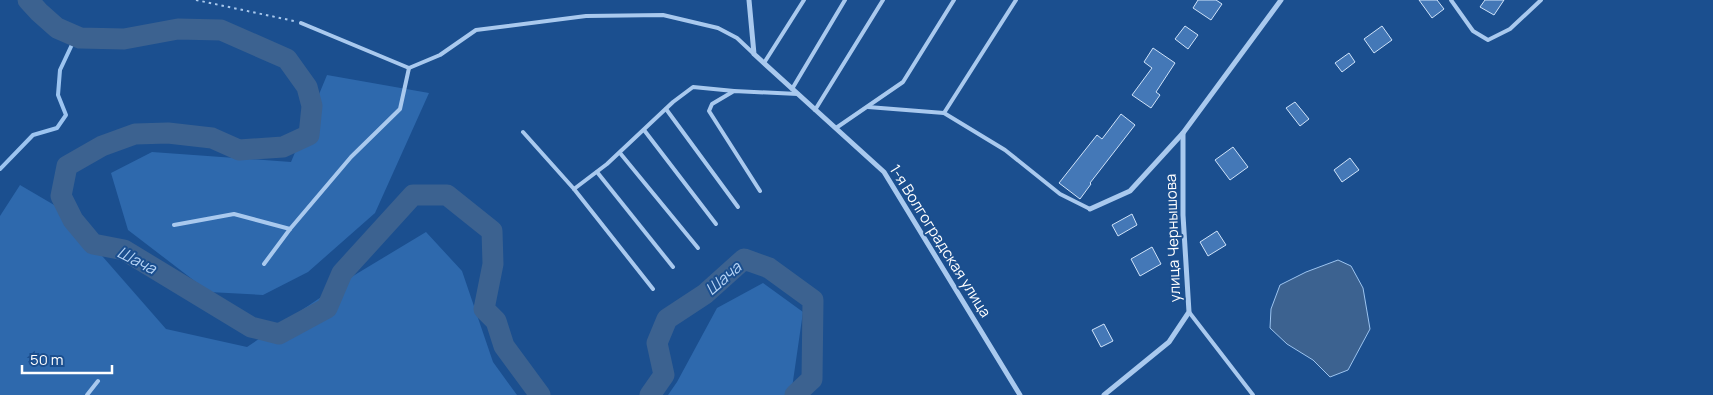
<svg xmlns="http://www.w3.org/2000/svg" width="1713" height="395" font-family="Manrope,sans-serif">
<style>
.green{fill:#2e69ad}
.water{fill:#3c6290;stroke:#9cc4f0}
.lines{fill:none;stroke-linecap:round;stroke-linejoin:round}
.stream{stroke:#9cc4f0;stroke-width:4}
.river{stroke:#3c6290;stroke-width:21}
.building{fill:#4478b7;stroke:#cfe3fa}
.path{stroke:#a9c9ee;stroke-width:2;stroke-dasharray:2.5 4;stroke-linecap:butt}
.lane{stroke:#a9c9ee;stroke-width:4}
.street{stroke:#a9c9ee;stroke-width:5}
.labels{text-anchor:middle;stroke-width:4;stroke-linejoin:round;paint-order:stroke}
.street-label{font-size:15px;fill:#fff;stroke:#1b4f8f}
.water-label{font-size:16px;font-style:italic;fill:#b5d3f5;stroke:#1b4f8f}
</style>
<rect width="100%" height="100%" fill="#1b4f8f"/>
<g class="green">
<polygon points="327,75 429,93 375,213 308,272 263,295 209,292 128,230 111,173 152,152 291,162"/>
<polygon points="20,185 61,209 166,329 247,347 348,279 426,232 462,271 493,362 517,395 0,395 0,216"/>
<polygon points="763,283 803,312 791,395 668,395 677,382 717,308"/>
</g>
<polygon class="water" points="1338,260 1351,266 1363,288 1370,329 1348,370 1330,377 1313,360 1287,344 1270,328 1271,309 1280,285 1306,272"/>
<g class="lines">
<polyline class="stream" points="0,169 33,135 57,128 66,115 58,95 60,70 76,36"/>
<g class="river">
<polyline points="28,0 39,12 57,28 80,38 124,39 178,29 221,30 287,59 307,87 312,106 309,135 283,147 239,150 212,138 168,133 135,134 102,146 67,166 61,196 73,220 93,244 124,250 251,327 279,334 327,308 342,273 413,195 447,195 492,231 493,264 484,309 496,321 504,346 540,395"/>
<polyline points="650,395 664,375 657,343 667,319 705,294 744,259 769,268 813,300 812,379 795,395"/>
</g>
</g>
<g class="building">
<polygon points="1198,0 1216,0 1222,4 1211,20 1193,8"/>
<polygon points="1419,0 1437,0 1444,9 1432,18"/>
<polygon points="1485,0 1504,0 1494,15 1480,7"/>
<polygon points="1185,26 1198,35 1188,49 1175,39"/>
<polygon points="1382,26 1392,40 1374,53 1364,39"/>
<polygon points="1153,48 1175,63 1156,92 1160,95 1151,108 1132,95 1152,68 1144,62"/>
<polygon points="1349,53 1355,62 1342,72 1335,63"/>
<polygon points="1295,102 1309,119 1300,126 1286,108"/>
<polygon points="1121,114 1135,125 1090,183 1091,184 1080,199 1059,183 1097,135 1102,139"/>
<polygon points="1233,147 1248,167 1230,180 1215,160"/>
<polygon points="1350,158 1359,170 1342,182 1334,170"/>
<polygon points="1132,214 1137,225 1118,236 1112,225"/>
<polygon points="1217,231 1226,245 1208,256 1200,242"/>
<polygon points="1152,247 1161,264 1140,276 1131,259"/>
<polygon points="1104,324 1113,341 1101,347 1092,330"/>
</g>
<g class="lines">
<polyline class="path" points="196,0 294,21"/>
<g class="lane">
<polyline points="1451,0 1473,31 1488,40 1510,29 1541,0"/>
<polyline points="301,23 409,68 440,55 476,30 586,16 663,15 718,28 737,38 754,54"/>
<polyline points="764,63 804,0"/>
<polyline points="792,89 845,0"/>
<polyline points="868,107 944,113 1016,0"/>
<polyline points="666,109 738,207"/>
<polyline points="815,110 883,0"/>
<polyline points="944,113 1005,150 1060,194 1090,209"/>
<polyline points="836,128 903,82 954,0"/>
<polyline points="644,130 716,224"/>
<polyline points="523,132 574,189 653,289"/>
<polyline points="620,153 698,248"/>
<polyline points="597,172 673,267"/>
<polyline points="574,189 607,164 673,102 693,87 734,91"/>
<polyline points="760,191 709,111 712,104 734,91 798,94"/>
<polyline points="174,225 234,214 290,229"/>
<polyline points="264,264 290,229 351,157 400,109 409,68"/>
<polyline points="1189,312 1253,395"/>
<polyline points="87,395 98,381"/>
</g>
<g class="street">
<polyline points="749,0 754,54 884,172 1020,395"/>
<polyline points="1090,209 1130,191 1183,133 1281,0"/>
<polyline points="1104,395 1169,342 1189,312 1183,215 1183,133"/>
</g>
</g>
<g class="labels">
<g class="street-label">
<text transform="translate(1173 238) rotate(-92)" y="5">улица Чернышова</text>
<text transform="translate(940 241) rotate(58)" y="5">1-я Волгоградская улица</text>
</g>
<g class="water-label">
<text transform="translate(137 260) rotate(27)" y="6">Шача</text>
<text transform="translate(723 278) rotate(-41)" y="6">Шача</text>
</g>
</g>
<path d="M22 365v8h90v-8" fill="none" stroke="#ffffff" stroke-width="2.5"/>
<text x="30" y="365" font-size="15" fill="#ffffff" stroke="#1b4f8f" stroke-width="4" paint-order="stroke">50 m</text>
</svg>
